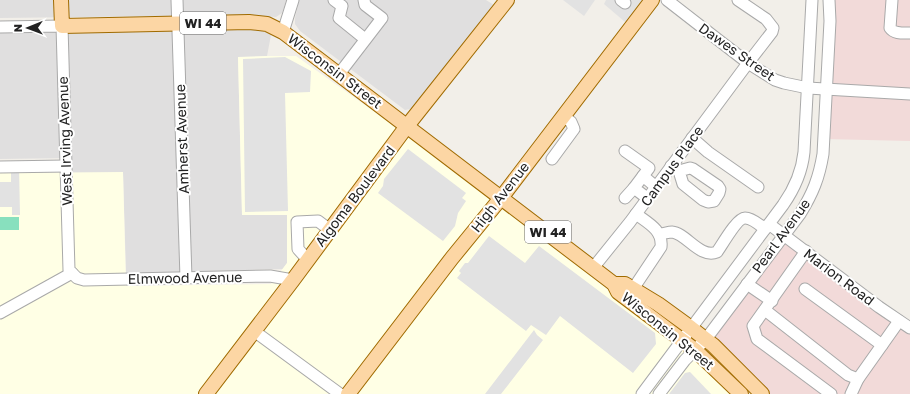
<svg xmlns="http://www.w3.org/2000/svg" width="910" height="394" font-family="'Golos Text',sans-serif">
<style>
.residential{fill:#e0dfdf}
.commercial{fill:#f2dad9}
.education{fill:#ffffe5}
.pitch{fill:#88e0be}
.parking{fill:#e2e2e2}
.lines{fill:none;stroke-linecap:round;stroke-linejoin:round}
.minor-casing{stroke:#a9a9a9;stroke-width:13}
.major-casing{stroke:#a06b00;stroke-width:16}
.minor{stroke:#fff;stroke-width:11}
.major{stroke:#fcd6a4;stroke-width:14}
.labels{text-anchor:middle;stroke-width:4;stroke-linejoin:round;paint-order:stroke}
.shield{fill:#fff;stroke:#646464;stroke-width:1}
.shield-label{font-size:13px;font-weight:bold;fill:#222}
.street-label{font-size:14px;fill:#222;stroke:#fff}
</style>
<rect width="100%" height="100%" fill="#f2efe9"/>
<g class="residential">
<polygon points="0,0 486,0 494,5 413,107 410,109 405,110 300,31 295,24 295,18 298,5 286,1 282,13 276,17 251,15 0,18"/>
<polygon points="240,27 261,30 271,35 267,56 238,57 242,215 287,214 287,263 283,269 126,273 123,173 73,173 71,158 0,159 0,33"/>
</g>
<g class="commercial">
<polygon points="829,0 910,0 910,141 824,139"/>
<polygon points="783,235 910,328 910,394 762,394 706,339"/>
</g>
<polygon class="education" points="267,56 296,56 410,137 667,335 703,366 730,394 0,394 0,173 123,172 126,286 271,284 287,263 287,215 242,215 238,57"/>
<rect class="pitch" x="0" y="217" width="19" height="13"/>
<g class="parking">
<polygon points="563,0 595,0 584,16"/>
<polygon points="606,0 652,0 631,27 604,4"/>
<polygon points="285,57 311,71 310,92 285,93 288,211 245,212 243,59"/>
<polygon points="408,149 466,193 462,198 466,201 458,213 455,226 443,241 378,193 383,186 384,179"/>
<polygon points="11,166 19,166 20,215 12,215 12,207 0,207 0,182 11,182"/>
<polygon points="489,236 525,263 539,246 655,333 656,344 633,373 560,316 546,335 531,325 526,331 457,278 461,273 459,271 465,263 468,263"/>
<polygon points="534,330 537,335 543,340 501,394 485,394"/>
<polygon points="690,372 711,394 669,394 685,373"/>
</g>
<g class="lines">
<defs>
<g id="minor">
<polyline points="177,0 186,278"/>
<polyline points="334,0 342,6 339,18 365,39"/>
<polyline points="621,0 625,3"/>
<polyline points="667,0 748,63 775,80 784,83 808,88 910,94"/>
<path d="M892 0 890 28C894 34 903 33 910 33"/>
<polyline points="0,27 62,26 69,270 77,278 84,280 270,276 293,280"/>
<polyline points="283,32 293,0"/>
<polyline points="339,74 382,18 365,5 364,0"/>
<polyline points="692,138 708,152 758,187"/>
<polyline points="625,151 649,168 643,176"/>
<polyline points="552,159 574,129 571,122 563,116"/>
<polyline points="671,166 679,171 683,184 703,200 708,202 714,201 719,193 720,189 718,186 693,169 690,168 679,171"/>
<polyline points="0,167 66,166"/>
<polyline points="625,198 634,188"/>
<polyline points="647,198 634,188 643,176 656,187"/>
<polyline points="769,224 879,307 910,328"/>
<path d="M659 234C663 234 668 232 672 232 686 233 700 259 717 252 722 245 737 218 745 218 752 218 760 225 765 229"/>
<polyline points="806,251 753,326 757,339 831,394"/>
<polyline points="308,260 298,249 297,222 318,221 330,230"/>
<polyline points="593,268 630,222 748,63 772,32 773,28 766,19 738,0"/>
<polyline points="747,284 772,301"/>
<path d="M633 289 661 247C663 230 648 223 636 214"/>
<polyline points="805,289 882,345"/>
<polyline points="765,310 848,375 858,379"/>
<polyline points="0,313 72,273"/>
<polyline points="254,331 340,394"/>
<path d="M642 394 783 205C795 188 802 172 804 152L812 0"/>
<path d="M659 394 685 360 706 339 800 214C813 193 819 178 823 154L830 21 829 0"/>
<polyline points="851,394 858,379 899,321"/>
</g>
<g id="major">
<polyline points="61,0 62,26 249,22 267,24 283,32 614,284 618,292 695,350 741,394"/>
<polyline points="614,284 625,284 658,304 691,328 713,345 762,394"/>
<polyline points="206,394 293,280 407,126 507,0"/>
<polyline points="348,394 452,258 501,198 652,0"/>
</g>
</defs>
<use href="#minor" class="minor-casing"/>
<use href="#major" class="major-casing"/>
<use href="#minor" class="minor"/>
<use href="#major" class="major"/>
</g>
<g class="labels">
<g class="shield">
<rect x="180" y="12" width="46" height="22" rx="3"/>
<rect x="525" y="221" width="46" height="22" rx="3"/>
</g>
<g class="shield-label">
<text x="203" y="28">WI 44</text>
<text x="548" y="237">WI 44</text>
</g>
<g class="street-label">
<text transform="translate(737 52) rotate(35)" y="5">Dawes Street</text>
<text transform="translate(335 71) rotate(37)" y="5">Wisconsin Street</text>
<text transform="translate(182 139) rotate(-92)" y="5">Amherst Avenue</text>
<text transform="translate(65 141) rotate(-92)" y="5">West Irving Avenue</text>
<text transform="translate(672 166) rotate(-54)" y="5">Campus Place</text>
<text transform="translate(355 196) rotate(-53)" y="5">Algoma Boulevard</text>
<text transform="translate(500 197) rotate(-52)" y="5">High Avenue</text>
<text transform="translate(781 236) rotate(-54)" y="5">Pearl Avenue</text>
<text transform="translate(839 277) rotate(37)" y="5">Marion Road</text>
<text transform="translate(185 278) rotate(-1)" y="5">Elmwood Avenue</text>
<text transform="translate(668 331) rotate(39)" y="5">Wisconsin Street</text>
</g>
</g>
<g transform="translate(28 28) rotate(269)" stroke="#ffffff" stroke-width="3" paint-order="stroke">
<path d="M0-3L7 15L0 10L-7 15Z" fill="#222222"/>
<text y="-6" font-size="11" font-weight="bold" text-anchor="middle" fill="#222222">N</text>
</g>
</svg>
